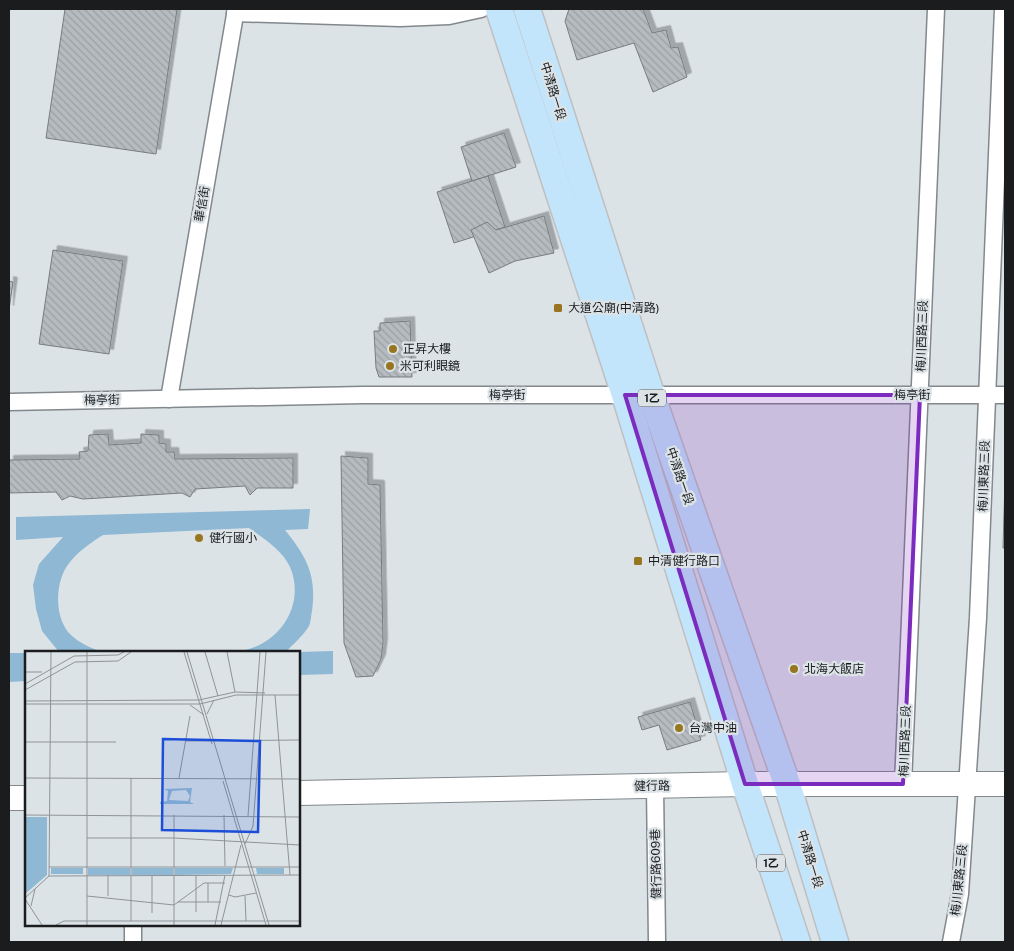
<svg xmlns="http://www.w3.org/2000/svg" width="1014" height="951" font-family="'Public Sans','Noto Sans TC',sans-serif">
<style>
.pitch{fill:#8eb8d3}
.building{fill:url(#building-back-hatch);stroke:#777d80;filter:url(#shadow)}
.lines{fill:none;stroke-linecap:round;stroke-linejoin:round}
.street-casing{stroke:#82888c;stroke-width:19}
.secondary-casing{stroke:#82888c;stroke-width:26}
.primary-casing{stroke:#bfbfc0;stroke-width:29}
.street{stroke:#fff;stroke-width:16}
.secondary{stroke:#fff;stroke-width:24}
.primary{stroke:#c2e5fb;stroke-width:26}
.marked{fill:#7b2cbf;fill-opacity:0.2;stroke:#7b2cbf;stroke-width:4;stroke-linejoin:round}
.poi-dot{fill:#97761f;stroke:#dce3e7;stroke-width:2}
.labels{text-anchor:middle;stroke-width:4.5;stroke-linejoin:round;paint-order:stroke}
.shield{fill:#dce3e7;stroke:#54585a;stroke-width:1}
.shield-label{font-size:11px;font-weight:bold;fill:#1a1c1e}
.street-label{font-size:12px;fill:#1a1c1e;stroke:#dce3e7}
.poi-label{font-size:12px;fill:#1a1c1e;stroke:#dce3e7;text-anchor:start}
.inset-road{fill:none;stroke:#8e9397;stroke-width:1}
.view{fill:#1d4ed8;fill-opacity:0.15;stroke:#1d4ed8;stroke-width:2.5}
.inset-edge{fill:none;stroke:#1a1c1e;stroke-width:2.5}
</style>
<defs>
<pattern id="building-back-hatch" width="6" height="6" patternUnits="userSpaceOnUse" patternTransform="scale(1.25)"><rect width="6" height="6" fill="#b5bbbf"/><path d="M-1 5l2 2M0 0l6 6M5-1l2 2" fill="none" stroke="#9ba0a4"/></pattern>
<filter id="shadow"><feDropShadow dx="4.5" dy="-4.5" stdDeviation="0" flood-color="#0004"/></filter>
</defs>
<rect width="100%" height="100%" fill="#dce3e7"/>
<g class="pitch">
<path d="M310 509 308 529 285 530C306 556 317 575 312 611 311 615 311 622 309 626 304 635 293 644 286 652H153C175 652 197 651 219 651 228 650 240 652 249 649 283 639 305 602 290 567 282 550 264 539 249 528L103 535C90 543 76 553 67 566 55 584 54 619 71 635 79 643 91 648 102 652H59L42 631 36 609 33 585 39 564 63 537 16 540V517Z"/>
<polygon points="333,651 333,674 299,675 299,652"/>
<polygon points="9,653 26,653 26,681 9,682"/>
</g>
<g class="building">
<polygon points="65,9 177,9 156,154 46,138"/>
<polygon points="569,9 643,9 652,33 666,30 671,48 678,47 687,77 653,92 634,43 577,60 565,21"/>
<polygon points="504,133 516,167 472,181 461,147"/>
<polygon points="488,176 505,227 454,243 437,192"/>
<polygon points="544,216 554,253 515,261 489,273 471,230 487,222 496,230"/>
<polygon points="53,250 123,261 109,354 39,344"/>
<polygon points="9,281 13,282 9,310"/>
<polygon points="410,321 412,377 379,377 376,368 374,331 380,331 380,323"/>
<polygon points="108,434 109,445 141,443 141,434 159,435 159,443 166,444 166,452 174,452 175,459 293,458 293,488 257,488 250,495 245,486 195,489 190,497 182,493 83,499 70,496 62,500 56,492 9,493 9,460 80,459 79,452 88,451 89,435"/>
<polygon points="341,456 368,458 368,484 380,485 383,643 381,659 373,676 356,677 344,643"/>
<polygon points="1005,481 1005,548 1003,548"/>
<polygon points="690,702 701,740 667,750 659,725 642,730 638,717"/>
</g>
<g class="lines">
<defs>
<g id="street">
<polyline points="235,13 400,18 449,16 481,9"/>
<polyline points="169,399 236,9"/>
<polyline points="9,402 363,395 1005,395"/>
<polyline points="903,784 936,9"/>
<polyline points="655,786 657,942"/>
<polyline points="133,925 133,942"/>
<polyline points="951,942 960,894 978,618 1003,9"/>
</g>
<g id="secondary">
<polyline points="299,793 745,784 1005,784"/>
<polyline points="9,798 26,798"/>
</g>
<g id="primary">
<polyline points="499,9 625,395 745,784 797,942"/>
<polyline points="527,9 651,394 787,784 835,942"/>
</g>
</defs>
<use href="#street" class="street-casing"/>
<use href="#secondary" class="secondary-casing"/>
<use href="#primary" class="primary-casing"/>
<use href="#street" class="street"/>
<use href="#secondary" class="secondary"/>
<use href="#primary" class="primary"/>
</g>
<path class="marked" d="M625 395H920L903 784H745Z"/>
<g class="poi-dot">
<rect x="553" y="303" width="10" height="10" rx="2.5"/>
<circle cx="393" cy="349" r="5"/>
<circle cx="390" cy="366" r="5"/>
<circle cx="199" cy="538" r="5"/>
<rect x="633" y="556" width="10" height="10" rx="2.5"/>
<circle cx="794" cy="669" r="5"/>
<circle cx="679" cy="728" r="5"/>
</g>
<g class="labels">
<g class="shield">
<rect x="638" y="389.5" width="28" height="17" rx="4"/>
<rect x="757" y="854.5" width="28" height="17" rx="4"/>
</g>
<g class="shield-label">
<text x="652" y="402">1乙</text>
<text x="771" y="867">1乙</text>
</g>
<g class="street-label">
<text transform="translate(553 91) rotate(73)" y="4">中清路一段</text>
<text transform="translate(202 204) rotate(-80)" y="4">華信街</text>
<text transform="translate(922 336) rotate(-88)" y="4">梅川西路三段</text>
<text x="507" y="399">梅亭街</text>
<text x="912" y="399">梅亭街</text>
<text transform="translate(102 400) rotate(-1)" y="4">梅亭街</text>
<text transform="translate(680 476) rotate(71)" y="4">中清路一段</text>
<text transform="translate(984 476) rotate(-88)" y="4">梅川東路三段</text>
<text transform="translate(905 741) rotate(-88)" y="4">梅川西路三段</text>
<text transform="translate(652 786) rotate(-1)" y="4">健行路</text>
<text transform="translate(810 859) rotate(73)" y="4">中清路一段</text>
<text transform="translate(656 864) rotate(-91)" y="4">健行路609巷</text>
<text transform="translate(959 880) rotate(-84)" y="4">梅川東路三段</text>
</g>
<g class="poi-label">
<text x="568" y="312">大道公廟(中清路)</text>
<text x="403" y="353">正昇大樓</text>
<text x="400" y="370">米可利眼鏡</text>
<text x="209" y="542">健行國小</text>
<text x="648" y="565">中清健行路口</text>
<text x="804" y="673">北海大飯店</text>
<text x="689" y="732">台灣中油</text>
</g>
</g>
<g transform="translate(25 651)">
<rect width="275" height="275" fill="#dce3e7"/>
<path d="M0 166H22V224L0 243ZM26 217H58V223H26ZM63 217H105V224H63ZM107 217H148V224H107ZM150 217H208L206 223 150 224ZM231 217H259V223H232Z" fill="#8eb8d3"/>
<path d="M167 137 165 151 169 153H135V151L142 150 143 140 139 138ZM161 139 165 145 163 150 144 149 147 140Z" fill="#8eb8d3" fill-rule="evenodd"/>
<path class="inset-road" d="M159 1 187 93M162 1 244 274M180 1 193 45M202 1 210 41M0 21H17M0 33 49 5 93 4 99 1M0 39 50 11 93 10 106 1M250 44 265 224M0 50 174 49 210 41 240 42M0 53H175L211 44H275M165 54 179 64M182 63 189 49M161 90 275 89M0 91H91M0 127 275 128M106 127V270M154 127 165 65M198 130 241 274M0 164 275 166M149 164V274M199 164 200 215M223 165 235 1M62 187H149L275 194M220 193 228 175 241 1M24 216H275M83 224V245M127 224V262M171 224V261M24 225 275 224M183 232V251M204 244 210 246 231 242M62 245 149 254 179 232H200M220 245 221 270M0 247 24 225 26 1M0 248 17 274M153 251H196M6 255 10 238M241 270H275M31 274 39 270H240M62 274V1M190 274 200 224M196 274 216 194"/>
<path class="view" d="M138 88 235 90 233 181 137 179Z"/>
<rect width="275" height="275" class="inset-edge"/>
</g>
<rect width="1014" height="951" fill="none" stroke="#1a1c1e" stroke-width="20"/>
</svg>
